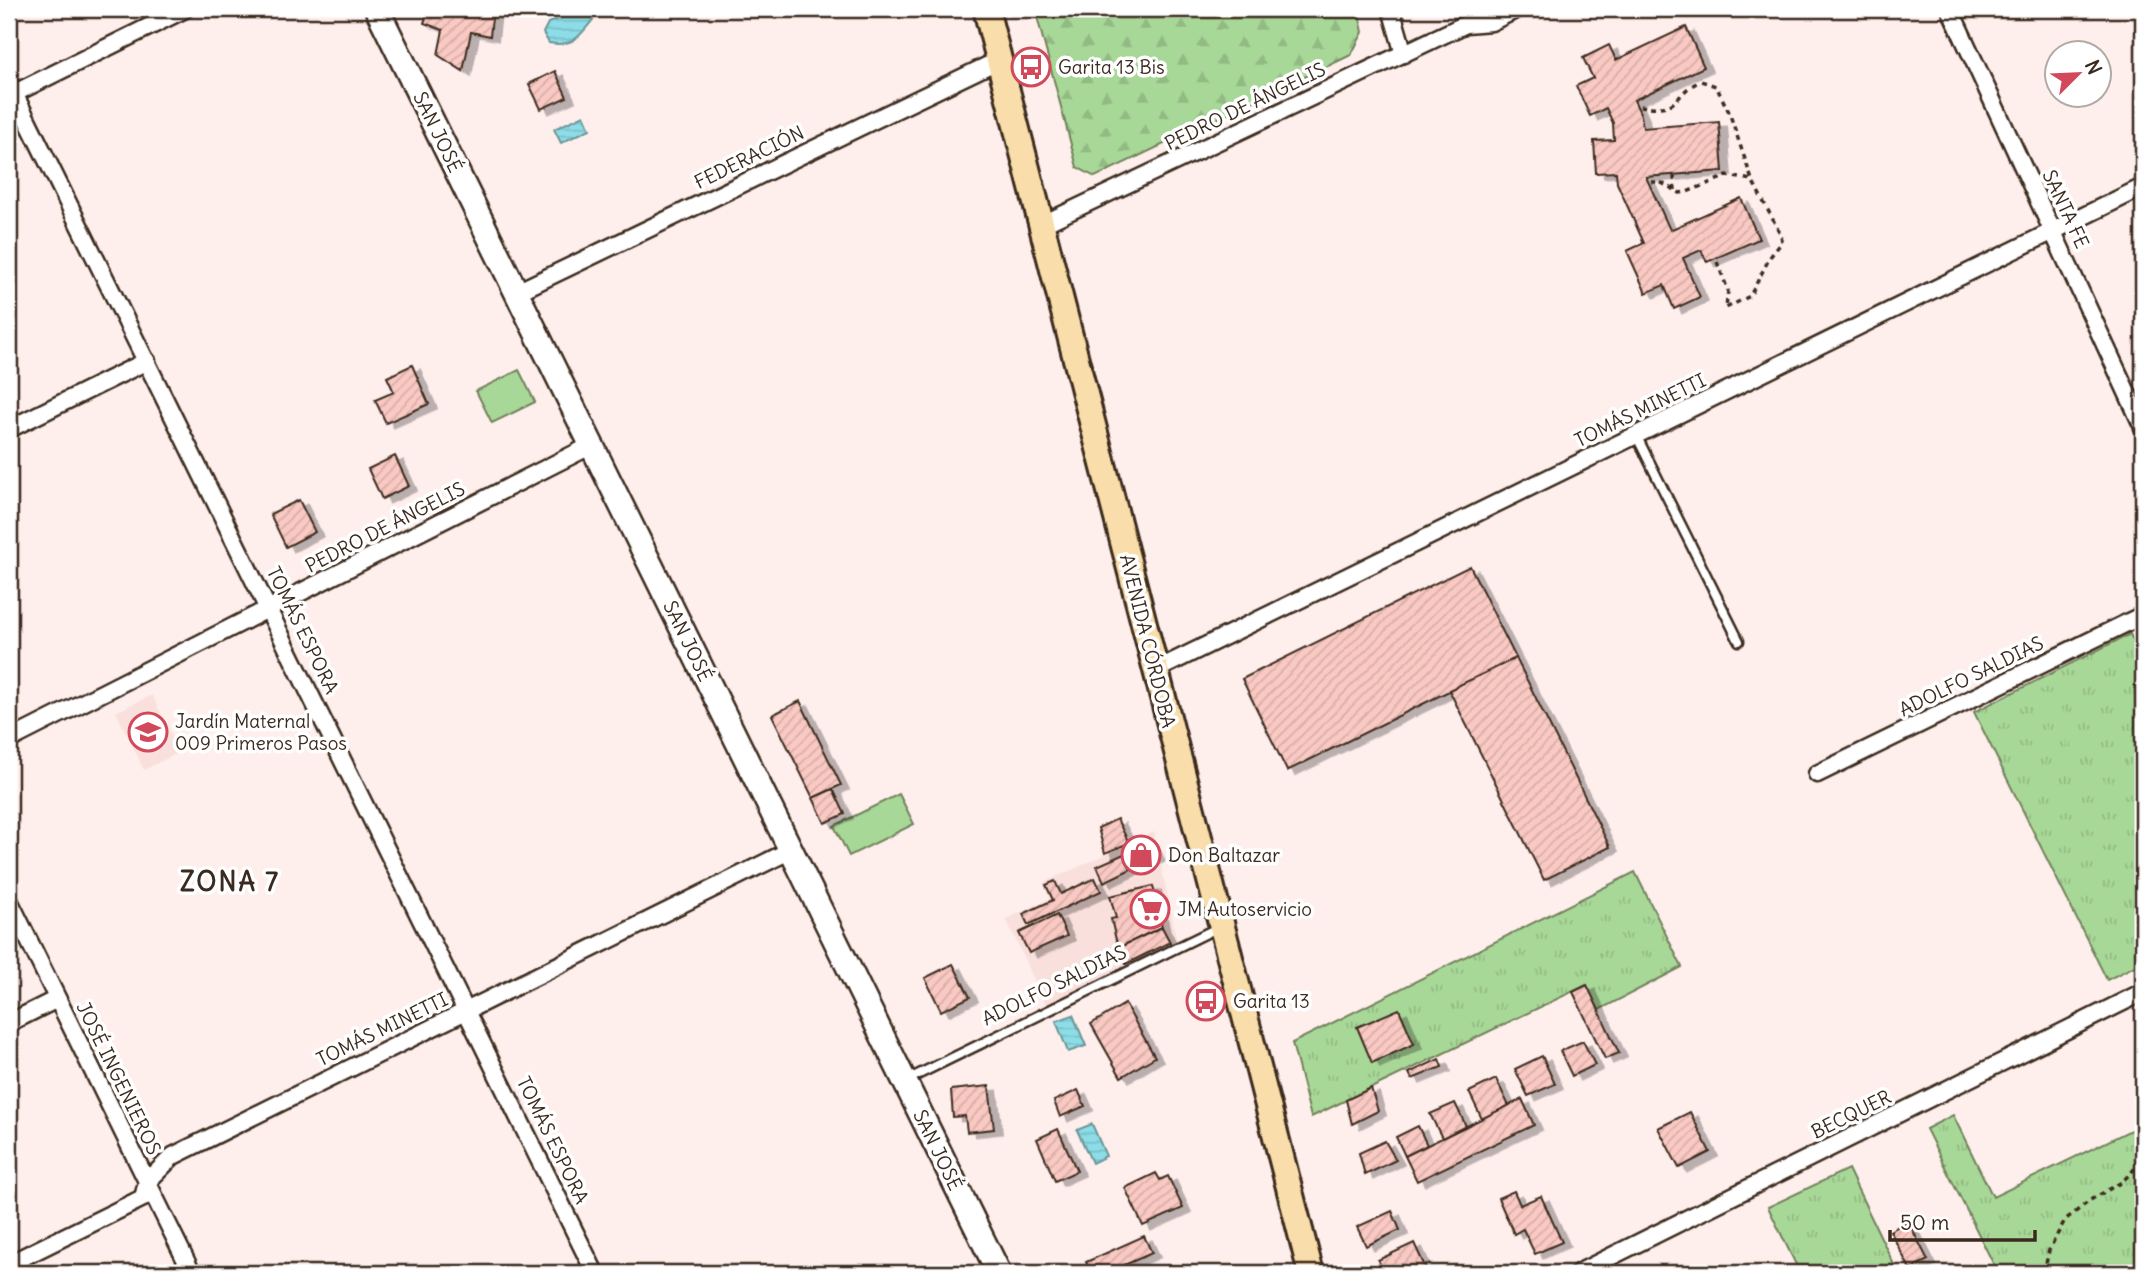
<svg xmlns="http://www.w3.org/2000/svg" width="2152" height="1282" font-family="Delius,sans-serif">
<style>
.built{fill:#f9e0dc}
.grass{fill:url(#grass-tufts);stroke:#72815b;stroke-width:2}
.forest{fill:url(#forest-firs);stroke:#72815b;stroke-width:2}
.park{fill:#a8d898;stroke:#72815b;stroke-width:2}
.water{fill:url(#water-rules);stroke:#6c9597;stroke-width:2}
.building{fill:url(#building-hatch);stroke:#3b2a1e;stroke-width:2;filter:url(#shadow)}
.lines{fill:none;stroke-linecap:round;stroke-linejoin:round}
.lane-casing{stroke:#3b2a1e;stroke-width:13}
.street-casing{stroke:#3b2a1e;stroke-width:21}
.secondary-casing{stroke:#3b2a1e;stroke-width:28}
.primary-casing{stroke:#3b2a1e;stroke-width:30}
.path{stroke:#3b2a1e;stroke-width:3.5;stroke-dasharray:5 5;stroke-linecap:butt}
.lane{stroke:#fff;stroke-width:8}
.street{stroke:#fff;stroke-width:16}
.secondary{stroke:#fff;stroke-width:23}
.primary{stroke:#f9deab;stroke-width:24}
.labels{text-anchor:middle;stroke-width:7;stroke-linejoin:round;paint-order:stroke}
.poi-label{font-size:19px;fill:#3b2a1e;stroke:#fff;text-anchor:start}
.street-label{font-size:19px;fill:#3b2a1e;stroke:#fff}
.district-label{font-size:26px;font-weight:bold;letter-spacing:2px;fill:#3b2a1e;stroke:#fff}
</style>
<defs>
<pattern id="grass-tufts" width="24" height="20" patternUnits="userSpaceOnUse" patternTransform="scale(1.75)"><rect width="24" height="20" fill="#a8d898"/><path d="M3 7l-1-3M5 7V3M7 7l1-3M15 17l-1-3M17 17v-4M19 17l1-3" fill="none" stroke="#92ba83"/></pattern>
<pattern id="forest-firs" width="22" height="20" patternUnits="userSpaceOnUse" patternTransform="scale(1.75)"><rect width="22" height="20" fill="#a8d898"/><path d="M5 1l3.5 6h-7zM16 11l3.5 6h-7z" fill="#92ba83"/></pattern>
<pattern id="water-rules" width="6" height="5" patternUnits="userSpaceOnUse" patternTransform="scale(1.75)"><rect width="6" height="5" fill="#8cdde7"/><path d="M0 2.5h6" fill="none" stroke="#7abec6"/></pattern>
<pattern id="building-hatch" width="6" height="6" patternUnits="userSpaceOnUse" patternTransform="scale(1.75)"><rect width="6" height="6" fill="#fac9c3"/><path d="M-1 1l2-2M0 6l6-6M5 7l2-2" fill="none" stroke="#d7ada7"/></pattern>
<filter id="shadow"><feDropShadow dx="8" dy="4.5" stdDeviation="0" flood-color="#0004"/></filter>
</defs>
<rect width="100%" height="100%" fill="#feefed"/>
<filter id="ink" filterUnits="userSpaceOnUse"><feTurbulence type="fractalNoise" baseFrequency=".0143" numOctaves="2"/><feDisplacementMap in="SourceGraphic" scale="14" xChannelSelector="R" yChannelSelector="G"/><feConvolveMatrix kernelMatrix="1 2 1 2 8 2 1 2 1" color-interpolation-filters="sRGB"/></filter>
<g filter="url(#ink)">
<g class="built">
<polygon points="152,695 180,752 144,770 116,712"/>
<polygon points="1154,832 1177,941 1046,1006 1006,919 1050,899 1043,883"/>
</g>
<g class="grass">
<polygon points="2130,634 2143,661 2143,962 2107,980 1974,712"/>
<polygon points="1635,872 1682,967 1599,1010 1586,985 1311,1117 1292,1043"/>
<polygon points="1953,1115 1993,1197 2143,1124 2143,1273 1998,1273 1926,1129"/>
<polygon points="1848,1169 1898,1273 1800,1273 1768,1207"/>
</g>
<polygon class="forest" points="1035,9 1358,9 1363,32 1351,55 1095,177 1077,167"/>
<g class="park">
<polygon points="519,370 535,402 492,423 476,391"/>
<polygon points="899,794 914,824 849,856 834,826"/>
</g>
<g class="water">
<path d="M565 9H598V14C581 32 577 48 549 43L543 33 548 23 565 16Z"/>
<polygon points="584,115 590,129 561,143 554,129"/>
<polygon points="1073,1015 1086,1046 1068,1052 1056,1021"/>
<polygon points="1092,1124 1106,1156 1092,1163 1077,1130"/>
</g>
<g class="building">
<polygon points="429,9 448,16 449,9 493,9 490,36 471,32 463,71 438,55 443,30 424,23"/>
<polygon points="1686,27 1704,67 1634,100 1641,115 1643,128 1719,122 1723,171 1646,177 1670,230 1741,198 1759,239 1707,262 1701,250 1683,258 1700,297 1674,309 1664,285 1646,293 1627,251 1644,243 1617,183 1616,172 1596,173 1594,141 1614,140 1613,123 1606,108 1590,116 1576,86 1593,78 1583,58 1609,45 1616,60"/>
<polygon points="555,71 567,97 541,109 529,84"/>
<polygon points="412,365 429,404 386,423 375,400 394,392 387,377"/>
<polygon points="395,456 409,486 382,499 368,469"/>
<polygon points="299,500 315,532 286,547 270,514"/>
<polygon points="1470,566 1516,658 1287,771 1242,679"/>
<polygon points="1516,658 1610,847 1544,880 1449,690"/>
<polygon points="800,701 841,785 813,798 772,715"/>
<polygon points="833,789 845,814 825,823 813,798"/>
<polygon points="1117,819 1129,843 1105,853 1098,828"/>
<polygon points="1150,841 1157,857 1131,869 1124,854"/>
<polygon points="1124,854 1131,869 1104,882 1097,866"/>
<polygon points="1095,878 1101,891 1028,925 1023,914 1053,900 1046,885 1055,881 1061,894"/>
<polygon points="1153,886 1162,927 1118,948 1111,919 1116,918 1110,896"/>
<polygon points="1057,915 1067,936 1029,953 1019,933"/>
<polygon points="1162,927 1170,942 1126,964 1118,948"/>
<polygon points="953,964 970,997 941,1011 925,978"/>
<polygon points="1587,985 1619,1053 1605,1059 1573,992"/>
<polygon points="1210,993 1213,1005 1202,1008 1199,996"/>
<polygon points="1125,1004 1155,1057 1121,1077 1091,1024"/>
<polygon points="1399,1009 1414,1044 1372,1063 1357,1027"/>
<polygon points="1583,1041 1595,1065 1572,1076 1560,1051"/>
<polygon points="1542,1056 1555,1084 1528,1096 1515,1069"/>
<polygon points="1439,1059 1442,1067 1412,1079 1409,1073"/>
<polygon points="1496,1079 1509,1106 1482,1119 1469,1092"/>
<polygon points="989,1086 994,1129 967,1132 965,1116 953,1117 951,1090"/>
<polygon points="1371,1088 1378,1111 1352,1124 1346,1100"/>
<polygon points="1078,1090 1085,1106 1060,1117 1054,1101"/>
<polygon points="1522,1099 1534,1125 1417,1181 1405,1156"/>
<polygon points="1455,1103 1466,1126 1442,1138 1430,1114"/>
<polygon points="1690,1112 1710,1152 1679,1168 1658,1128"/>
<polygon points="1418,1126 1427,1145 1405,1156 1396,1137"/>
<polygon points="1058,1129 1077,1171 1055,1181 1037,1139"/>
<polygon points="1385,1141 1396,1160 1365,1175 1359,1153"/>
<polygon points="1156,1173 1160,1180 1168,1176 1183,1208 1143,1226 1125,1188"/>
<polygon points="1514,1191 1520,1205 1541,1196 1562,1242 1535,1254 1523,1229 1514,1234 1498,1198"/>
<polygon points="1392,1211 1400,1230 1366,1246 1357,1227"/>
<polygon points="1908,1221 1928,1260 1910,1269 1890,1231"/>
<polygon points="1144,1236 1152,1253 1122,1266 1126,1273 1091,1273 1086,1262"/>
<polygon points="1414,1243 1428,1273 1384,1273 1378,1260"/>
</g>
<g class="lines">
<defs>
<g id="lane">
<polyline points="1636,435 1739,641"/>
<polyline points="907,1080 1219,927"/>
</g>
<g id="street">
<polyline points="1391,9 1404,54"/>
<polyline points="1950,9 2143,427"/>
<polyline points="9,83 595,1273"/>
<polyline points="9,96 185,9"/>
<polyline points="1041,225 1466,24 1491,22 1517,9"/>
<polyline points="517,292 999,60"/>
<polyline points="9,429 147,361"/>
<polyline points="1156,670 2143,187"/>
<polyline points="9,740 592,445"/>
<polyline points="1817,774 2143,615"/>
<polyline points="9,900 192,1273"/>
<polyline points="9,1023 57,999"/>
<polyline points="9,1264 143,1198 147,1182 173,1156 791,850"/>
<polyline points="1578,1273 2143,992"/>
</g>
<polyline id="secondary" points="377,9 999,1273"/>
<polyline id="primary" points="986,9 1311,1273"/>
</defs>
<use href="#lane" class="lane-casing"/>
<use href="#street" class="street-casing"/>
<use href="#secondary" class="secondary-casing"/>
<use href="#primary" class="primary-casing"/>
<g class="path">
<path d="M1640 106C1686 112 1670 94 1701 81L1716 86 1729 112 1752 180 1781 235 1782 242 1770 257 1750 296 1726 308"/>
<polyline points="1674,176 1675,190"/>
<polyline points="1651,182 1660,182 1680,193 1687,192 1727,176 1752,180"/>
<polyline points="1717,262 1728,290 1726,308"/>
<polyline points="2044,1273 2049,1250 2065,1220 2092,1199 2122,1182 2143,1160"/>
</g>
<use href="#lane" class="lane"/>
<use href="#street" class="street"/>
<use href="#secondary" class="secondary"/>
<use href="#primary" class="primary"/>
</g>
</g>
<defs>
<symbol id="bus-ring" viewBox="-11 -11 22 22"><circle r="9.5" fill="#fff" stroke="#d1495b" stroke-width="1.5"/><path d="M-5-6H5V4H4V6H2V4H-2V6H-4V4H-5ZM-3.5-4V0h7V-4ZM-3.5 1.2v1.5H-2V1.2ZM2 1.2v1.5H3.5V1.2Z" fill="#d1495b"/></symbol>
<symbol id="school-ring" viewBox="-11 -11 22 22"><circle r="9.5" fill="#fff" stroke="#d1495b" stroke-width="1.5"/><path d="M0-5L7-2L0 1L-7-2ZM-4 1L0 2.5L4 1V4Q0 6-4 4Z" fill="#d1495b"/></symbol>
<symbol id="shop-ring" viewBox="-11 -11 22 22"><circle r="9.5" fill="#fff" stroke="#d1495b" stroke-width="1.5"/><path d="M-5-2.5h2.3a2.7 3.5 0 0 1 5.4 0H5L5.5 6h-11ZM-1.5-2.5h3a1.5 2.3 0 0 0-3 0Z" fill="#d1495b"/></symbol>
<symbol id="supermarket-ring" viewBox="-11 -11 22 22"><circle r="9.5" fill="#fff" stroke="#d1495b" stroke-width="1.5"/><path d="M-6-5.5h2.5l.6 2H6L4.5 2H-2.5L-4.4-4H-6ZM-1.5 3.2a1.3 1.3 0 1 0 .1 0ZM3 3.2a1.3 1.3 0 1 0 .1 0Z" fill="#d1495b"/></symbol>
</defs>
<g fill-rule="evenodd">
<use href="#bus-ring" x="1009" y="45" width="44" height="44"/>
<use href="#school-ring" x="126" y="710" width="44" height="44"/>
<use href="#shop-ring" x="1119" y="833" width="44" height="44"/>
<use href="#supermarket-ring" x="1128" y="887" width="44" height="44"/>
<use href="#bus-ring" x="1184" y="979" width="44" height="44"/>
</g>
<g class="labels">
<g class="poi-label">
<text x="1058" y="74">Garita 13 Bis</text>
<text x="175" y="728">Jardín Maternal<tspan x="175" dy="22">009 Primeros Pasos</tspan></text>
<text x="1168" y="862">Don Baltazar</text>
<text x="1177" y="916">JM Autoservicio</text>
<text x="1233" y="1008">Garita 13</text>
</g>
<g class="street-label">
<text transform="translate(1245 106) rotate(-26)" y="7">PEDRO DE ÁNGELIS</text>
<text transform="translate(438 132) rotate(64)" y="7">SAN JOSÉ</text>
<text transform="translate(749 157) rotate(-26)" y="7">FEDERACIÓN</text>
<text transform="translate(2066 209) rotate(65)" y="7">SANTA FE</text>
<text transform="translate(1640 410) rotate(-26)" y="7">TOMÁS MINETTI</text>
<text transform="translate(385 527) rotate(-27)" y="7">PEDRO DE ÁNGELIS</text>
<text transform="translate(303 630) rotate(64)" y="7">TOMÁS ESPORA</text>
<text transform="translate(688 641) rotate(64)" y="7">SAN JOSÉ</text>
<text transform="translate(1148 641) rotate(76)" y="7">AVENIDA CÓRDOBA</text>
<text transform="translate(1971 676) rotate(-26)" y="7">ADOLFO SALDIAS</text>
<text transform="translate(1054 985) rotate(-26)" y="7">ADOLFO SALDIAS</text>
<text transform="translate(382 1029) rotate(-26)" y="7">TOMÁS MINETTI</text>
<text transform="translate(119 1078) rotate(64)" y="7">JOSÉ INGENIEROS</text>
<text transform="translate(1851 1114) rotate(-26)" y="7">BECQUER</text>
<text transform="translate(553 1140) rotate(64)" y="7">TOMÁS ESPORA</text>
<text transform="translate(938 1150) rotate(64)" y="7">SAN JOSÉ</text>
</g>
<g class="district-label">
<text x="230" y="891">ZONA 7</text>
</g>
</g>
<rect width="2152" height="1282" fill="none" stroke="#fff" stroke-width="35"/>
<rect x="18" y="18" width="2117" height="1247" fill="none" stroke="#3b2a1e" stroke-width="2.5" filter="url(#ink)"/>
<g transform="translate(2078 74) rotate(66)"><circle r="33" fill="#ffffff" stroke="#b1aaa5" stroke-width="2"/>
<path d="M0-5L12 26L0 18L-12 26Z" fill="#d1495b"/>
<text y="-10" font-size="19" font-weight="bold" text-anchor="middle" fill="#3b2a1e">N</text>
</g>
<path d="M1890 1230v10h145v-10" fill="none" stroke="#3b2a1e" stroke-width="3.5"/>
<text x="1900" y="1230" font-size="21" fill="#3b2a1e" stroke="#ffffff" stroke-width="5" paint-order="stroke">50 m</text>
</svg>
